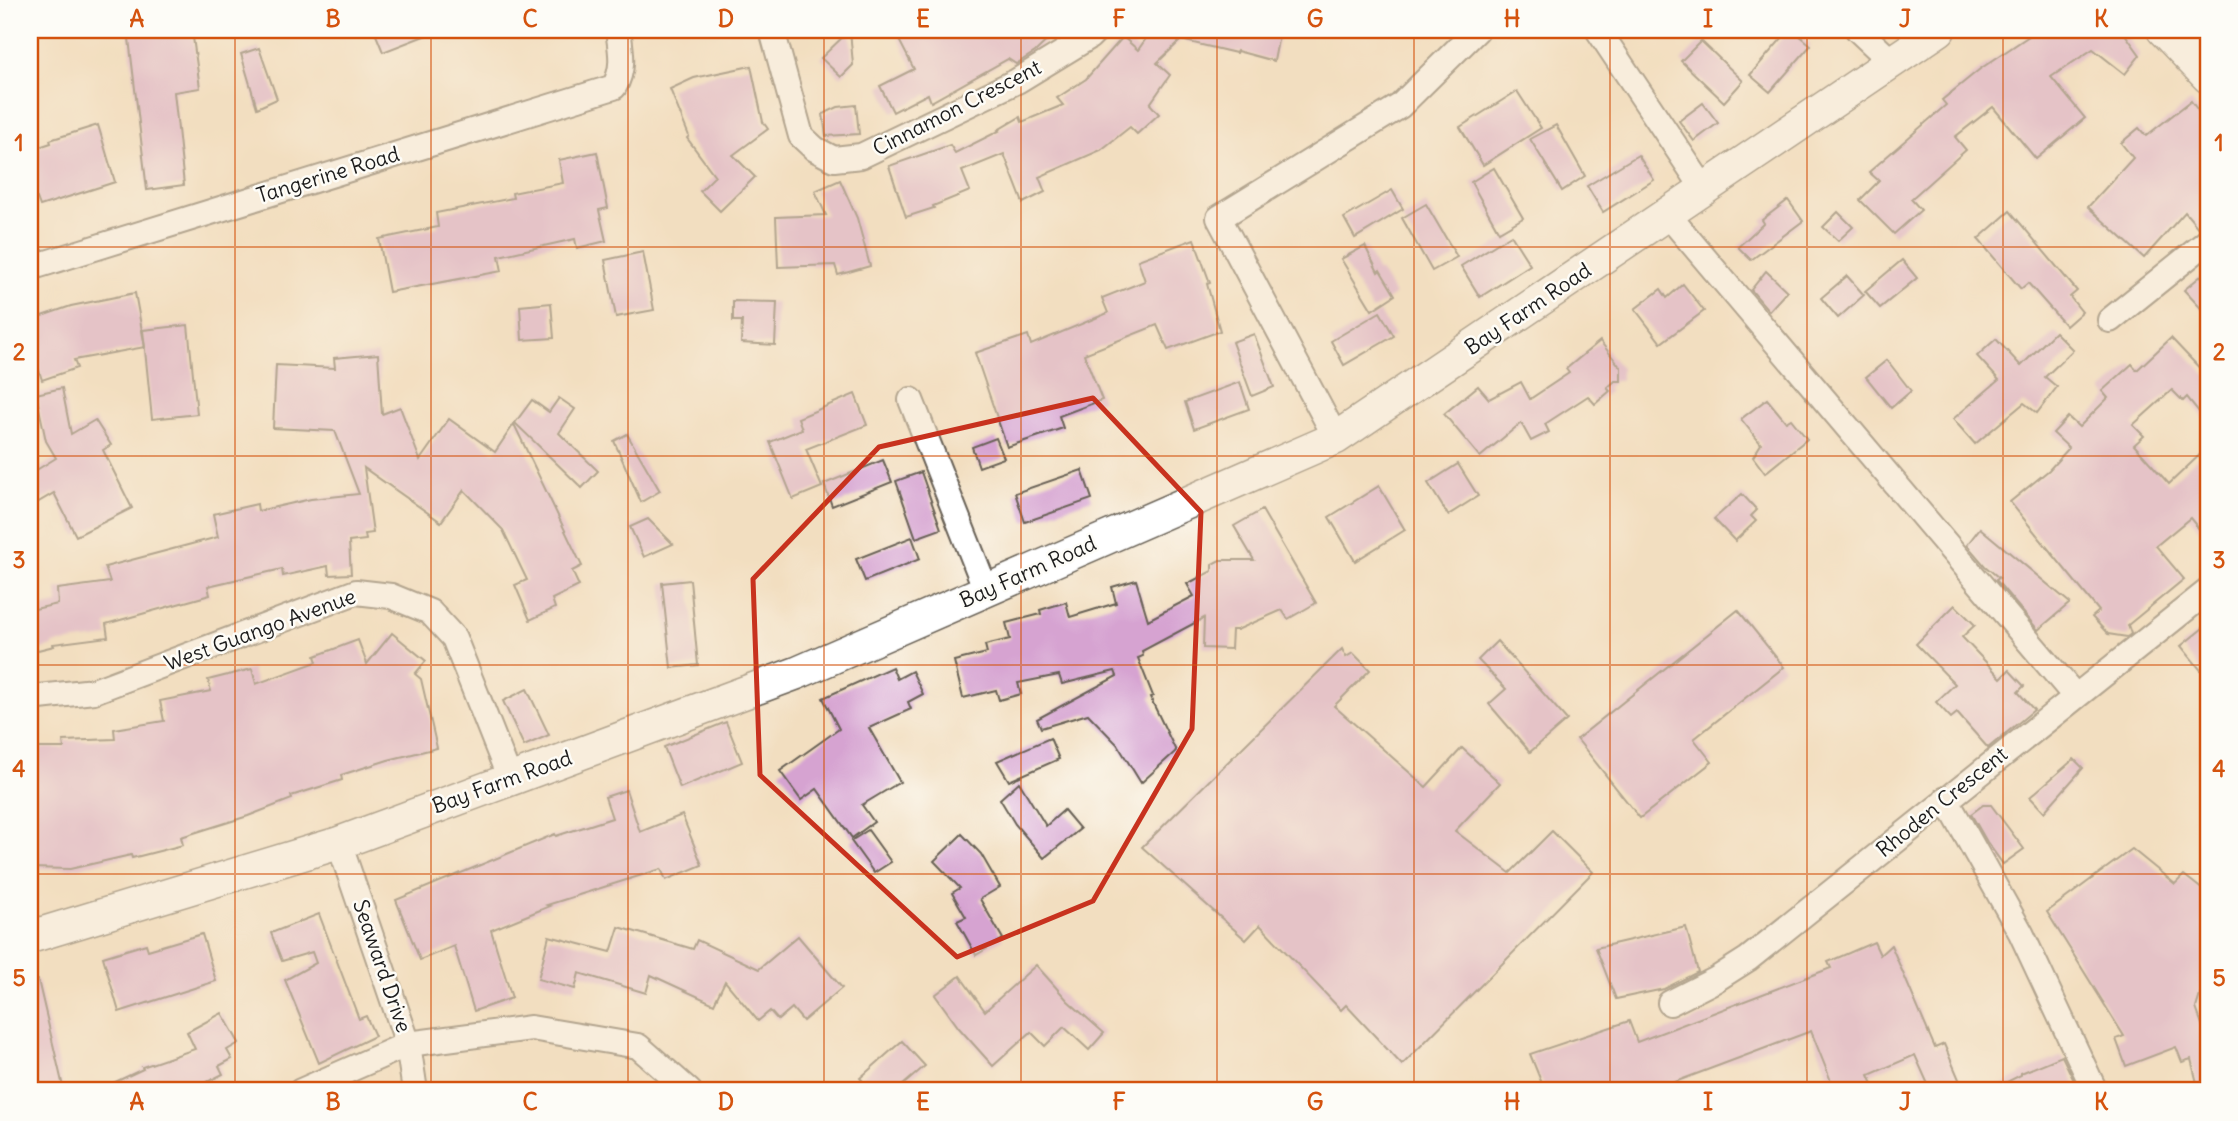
<svg xmlns="http://www.w3.org/2000/svg" width="2238" height="1121" font-family="Delius,sans-serif">
<style>
.building{fill:#d6a3d1}
.lines{fill:none;stroke-linecap:round;stroke-linejoin:round}
.minor-casing{stroke:#676055;stroke-width:28}
.tertiary-casing{stroke:#676055;stroke-width:35}
.minor{stroke:#fff;stroke-width:24}
.tertiary{stroke:#fff;stroke-width:32}
.marked{fill:none;stroke:#c8321e;stroke-width:5;stroke-linejoin:round}
.grid{fill:none;stroke:#d4530e;stroke-width:2;stroke-opacity:0.55}
.labels{text-anchor:middle;stroke-width:5;stroke-linejoin:round;paint-order:stroke}
.street-label{font-size:21px;fill:#1c1c1c;stroke:#fdfcf7}
.neatline{fill:none;stroke:#d4530e;stroke-width:2.5}
.grid-label{font-size:23px;text-anchor:middle;font-weight:bold;fill:#d4530e}
</style>
<rect width="100%" height="100%" fill="#fdfcf7"/>
<filter id="ink" filterUnits="userSpaceOnUse"><feTurbulence type="fractalNoise" baseFrequency=".0143" numOctaves="2"/><feDisplacementMap in="SourceGraphic" scale="14" xChannelSelector="R" yChannelSelector="G"/><feConvolveMatrix kernelMatrix="1 2 1 2 8 2 1 2 1" color-interpolation-filters="sRGB"/></filter>
<filter id="wash" filterUnits="userSpaceOnUse"><feTurbulence type="fractalNoise" baseFrequency=".00686" numOctaves="4" result="noise"/><feDisplacementMap in="SourceGraphic" scale="28" xChannelSelector="R" yChannelSelector="G"/><feGaussianBlur stdDeviation="1.57" result="paint"/><feColorMatrix in="noise" values="0 0 0 0 0 0 0 0 0 0 0 0 0 0 0 0 0 1.4 0 .05"/><feComposite in="paint" operator="in"/></filter>
<g filter="url(#wash)">
<rect width="100%" height="100%" fill="#f2dec0"/>
<g id="blocks">
<g class="building">
<polygon points="128,30 192,30 200,88 174,92 184,185 147,190"/>
<polygon points="374,30 437,30 437,31 383,52"/>
<polygon points="850,30 853,65 841,77 821,58"/>
<polygon points="913,30 1058,30 1035,52 1016,64 1008,59 931,102 928,94 893,112 880,86 914,69 898,38"/>
<polygon points="1152,30 1280,30 1274,61 1237,51 1236,53 1181,40 1157,63 1170,75 1150,104 1159,114 1137,134 1130,127 1101,150 1039,177 1045,192 1023,203 1004,154 962,171 970,191 933,206 934,208 906,217 889,166 950,145 955,153 999,131 998,130 1020,117 1022,122 1063,105 1057,98 1086,79 1123,37 1138,50"/>
<polygon points="1789,30 1793,30 1811,45 1770,92 1750,75"/>
<polygon points="2038,30 2122,30 2140,55 2125,74 2093,49 2051,77 2085,118 2036,159 1993,107 1955,137 1966,150 1911,199 1921,210 1894,234 1860,200 1879,181 1869,172 1946,105 1942,100 1980,69"/>
<polygon points="1701,41 1743,81 1724,102 1681,61"/>
<polygon points="259,48 277,99 257,108 241,54"/>
<polygon points="751,66 763,122 768,129 733,155 755,177 720,211 700,191 715,176 687,138 689,136 670,89 694,78"/>
<polygon points="1517,91 1541,128 1483,165 1460,127"/>
<polygon points="2191,101 2208,124 2208,226 2199,229 2185,212 2144,258 2088,207 2133,158 2121,143 2139,128 2146,136"/>
<polygon points="1703,103 1718,123 1694,141 1679,121"/>
<polygon points="856,105 859,134 826,136 823,114 838,107"/>
<polygon points="98,125 115,182 40,206 37,198 30,201 30,150 51,143 50,140"/>
<polygon points="1556,125 1585,176 1562,191 1530,139"/>
<polygon points="597,152 608,208 599,210 606,241 577,248 575,239 499,256 502,271 389,292 379,239 438,227 436,213 513,198 512,193 563,183 559,160"/>
<polygon points="1638,155 1654,180 1603,212 1587,186"/>
<polygon points="1494,168 1523,218 1499,232 1471,182"/>
<polygon points="840,180 857,218 870,266 838,275 835,265 778,267 776,217 826,215 815,191"/>
<polygon points="1392,190 1403,209 1355,238 1344,218"/>
<polygon points="1788,200 1803,221 1751,260 1738,247 1764,223 1762,220"/>
<polygon points="1426,204 1457,257 1432,271 1402,218"/>
<polygon points="2010,211 2077,291 2070,297 2082,312 2066,326 2028,283 2021,289 1978,239"/>
<polygon points="1838,212 1853,227 1838,241 1823,227"/>
<polygon points="1511,235 1530,265 1480,297 1461,266"/>
<polygon points="1194,239 1210,283 1207,284 1220,331 1168,350 1157,325 1084,354 1102,400 1059,416 1063,428 1007,447 975,353 1028,335 1031,345 1108,313 1102,298 1145,281 1138,260"/>
<polygon points="1365,246 1378,272 1380,270 1395,295 1372,310 1341,259"/>
<polygon points="643,252 654,310 616,317 605,260"/>
<polygon points="1902,260 1917,278 1880,308 1865,291"/>
<polygon points="2208,270 2208,316 2184,290"/>
<polygon points="1766,271 1787,291 1769,311 1751,290"/>
<polygon points="1847,276 1864,295 1838,318 1821,298"/>
<polygon points="1683,284 1704,311 1661,343 1635,309 1661,289 1667,298"/>
<polygon points="135,293 145,347 74,360 77,368 42,380 30,343 30,320 71,306"/>
<polygon points="733,301 777,302 775,345 741,343 742,321 733,321"/>
<polygon points="551,303 554,338 522,340 520,306"/>
<polygon points="1380,312 1394,336 1344,365 1331,341"/>
<polygon points="188,325 197,414 152,419 143,330"/>
<polygon points="2055,332 2073,350 2045,377 2057,387 2037,413 2024,403 1975,444 1953,419 1999,380 1977,356 1996,339 2021,366"/>
<polygon points="1254,334 1274,387 1252,396 1232,342"/>
<polygon points="2171,338 2208,377 2208,423 2187,397 2183,401 2172,390 2133,425 2144,436 2134,445 2169,484 2208,447 2208,540 2190,518 2156,546 2184,579 2128,625 2131,634 2127,637 2108,634 2092,617 2099,611 2010,502 2049,470 2069,448 2053,433 2068,417 2079,427 2108,398 2102,391 2132,364 2137,370"/>
<polygon points="1600,341 1621,368 1621,381 1615,381 1607,388 1610,391 1595,404 1588,396 1545,424 1549,432 1531,441 1521,423 1480,457 1444,414 1478,386 1489,399 1521,382 1530,399 1569,373 1566,369"/>
<polygon points="378,354 382,414 400,407 420,460 449,419 495,452 514,424 582,566 572,571 579,586 552,599 555,608 530,620 515,585 527,580 503,530 464,490 441,522 364,468 373,533 365,534 366,540 349,542 351,574 329,575 328,566 283,576 282,569 208,586 210,595 106,624 108,637 53,644 54,646 30,652 30,610 58,604 57,589 110,582 105,567 218,537 213,514 257,504 258,511 311,499 359,494 335,431 273,428 276,365 335,368 334,358"/>
<polygon points="1887,360 1911,391 1891,408 1866,377"/>
<polygon points="1240,382 1249,409 1194,429 1185,402"/>
<polygon points="62,388 71,434 95,420 111,445 103,450 132,508 76,536 54,493 30,507 30,474 56,458 46,441 36,394"/>
<polygon points="855,394 867,425 806,449 822,487 793,499 770,442 802,429 798,418"/>
<polygon points="559,398 575,409 559,433 598,471 582,488 515,423 532,400 549,412"/>
<polygon points="1767,399 1786,422 1791,419 1807,439 1765,473 1753,457 1761,444 1741,419"/>
<polygon points="627,434 660,491 641,502 614,441"/>
<polygon points="996,438 1004,458 979,467 972,447"/>
<polygon points="883,460 892,482 832,506 824,484"/>
<polygon points="1458,464 1478,496 1448,515 1428,483"/>
<polygon points="1082,470 1092,499 1025,522 1015,493"/>
<polygon points="921,472 941,529 916,538 896,481"/>
<polygon points="1379,486 1405,530 1355,561 1329,517"/>
<polygon points="1742,494 1757,510 1751,516 1756,521 1735,541 1714,519"/>
<polygon points="1262,510 1316,603 1288,619 1282,610 1237,630 1232,630 1231,649 1203,648 1204,618 1142,651 1143,656 1138,658 1153,696 1150,697 1176,751 1141,783 1117,744 1088,714 1041,728 1037,719 1117,676 1115,671 1062,684 1059,675 1018,683 1021,694 999,700 996,690 963,698 954,661 987,653 985,645 1010,639 1006,623 1041,614 1040,610 1066,602 1070,617 1116,603 1112,587 1136,580 1148,620 1194,596 1187,584 1212,571 1212,564 1220,560 1254,560 1234,526"/>
<polygon points="648,519 673,544 644,557 630,527"/>
<polygon points="1980,528 2070,603 2038,630 1996,580 1999,578 1985,566 1967,545"/>
<polygon points="912,537 920,559 865,581 856,559"/>
<polygon points="690,580 698,665 671,668 662,583"/>
<polygon points="1955,605 1975,625 1962,637 2001,678 2009,670 2024,686 2018,692 2034,710 1988,748 1957,713 1951,718 1936,702 1955,684 1916,644"/>
<polygon points="1738,610 1784,667 1694,739 1712,762 1640,818 1577,739"/>
<polygon points="2208,624 2208,679 2181,646"/>
<polygon points="392,633 426,661 415,674 421,679 437,748 388,760 341,775 342,780 291,796 292,799 248,816 181,837 183,845 132,858 131,855 70,869 30,868 30,748 64,748 63,741 115,739 114,729 164,721 160,701 211,691 208,680 252,669 256,684 317,662 315,656 358,640 367,664"/>
<polygon points="1497,641 1567,720 1530,752 1489,704 1506,689 1478,660"/>
<polygon points="1342,649 1346,657 1353,653 1370,670 1334,706 1426,787 1462,748 1500,783 1455,831 1510,873 1552,831 1593,872 1402,1065 1346,1005 1341,1010 1260,925 1246,940 1142,847"/>
<polygon points="892,667 897,679 912,671 923,694 908,702 911,709 869,728 900,782 862,805 874,822 852,838 817,789 801,800 780,771 839,729 823,698"/>
<polygon points="527,689 549,735 524,746 503,701"/>
<polygon points="726,722 742,762 680,788 664,747"/>
<polygon points="1050,738 1059,759 1009,781 997,761"/>
<polygon points="2074,759 2083,768 2044,812 2030,797"/>
<polygon points="1019,782 1046,826 1064,810 1080,829 1044,858 1015,824 1000,799"/>
<polygon points="626,790 640,832 682,815 702,865 666,880 661,869 547,905 550,906 491,930 512,998 474,1011 454,946 420,960 396,900 555,834 556,836 612,818 605,797"/>
<polygon points="1983,805 1991,805 2024,849 2003,864 1987,842 1971,814"/>
<polygon points="868,830 891,862 874,873 851,841"/>
<polygon points="962,834 981,854 1000,887 980,899 1003,939 976,955 957,921 966,917 952,893 960,888 934,861"/>
<polygon points="2132,849 2175,884 2184,875 2208,894 2208,969 2196,1008 2208,1041 2208,1091 2199,1091 2191,1059 2182,1062 2176,1047 2126,1066 2116,1039 2124,1036 2047,912"/>
<polygon points="319,914 359,1019 366,1016 375,1036 319,1063 285,980 316,963 312,952 282,961 271,933"/>
<polygon points="619,927 693,949 697,940 759,969 798,936 842,988 803,1021 792,1008 778,1020 770,1011 758,1021 725,981 714,1004 651,975 646,993 579,973 575,989 538,979 549,936 611,952"/>
<polygon points="1686,927 1698,972 1664,989 1616,999 1596,948"/>
<polygon points="202,934 216,981 119,1012 103,957 146,944 148,950"/>
<polygon points="1874,942 1880,955 1891,945 1935,1048 1944,1044 1964,1091 1931,1091 1915,1055 1869,1075 1876,1091 1835,1091 1811,1031 1651,1091 1545,1091 1530,1054 1629,1021 1637,1042 1831,968 1828,962"/>
<polygon points="1036,965 1068,1001 1104,1033 1089,1050 1064,1027 1045,1046 1031,1032 993,1066 959,1028 935,995 960,976 985,1011"/>
<polygon points="38,980 64,1091 30,1091 30,981"/>
<polygon points="222,1013 239,1043 227,1050 232,1059 219,1066 223,1074 205,1083 208,1091 96,1091 143,1069 142,1067 195,1049 187,1032"/>
<polygon points="902,1041 925,1066 896,1091 850,1091 862,1080 860,1078"/>
<polygon points="2062,1056 2079,1091 1989,1091 2021,1075 2021,1073"/>
</g>
</g>
</g>
<g filter="url(#ink)">
<use href="#blocks" fill-opacity="0" stroke="#676055" stroke-width="2"/>
<g class="lines">
<defs>
<g id="minor">
<polyline points="772,30 801,136 815,149 834,159 861,156 1017,81 1089,37 1096,30"/>
<polyline points="1598,30 1704,189"/>
<polyline points="1858,30 1892,62"/>
<polyline points="1668,215 2075,696"/>
<path d="M30 268 614 87C625 68 621 51 618 30"/>
<polyline points="2110,320 2208,241"/>
<polyline points="911,400 986,590"/>
<polyline points="1336,438 1219,218 1400,106 1477,30"/>
<polyline points="30,698 94,691 356,592 391,596 430,612 454,638 510,779"/>
<polyline points="1946,799 2021,933 2095,1091"/>
<polyline points="339,843 408,1044 531,1028 638,1046 689,1091"/>
<polyline points="1670,1003 1715,980 1748,959 2208,591"/>
<polyline points="301,1091 408,1044 415,1091"/>
</g>
<g id="tertiary">
<polyline points="2163,30 2208,77"/>
<polyline points="30,937 339,843 797,673 1336,438 1939,30"/>
</g>
</defs>
<use href="#minor" class="minor-casing"/>
<use href="#tertiary" class="tertiary-casing"/>
<use href="#minor" class="minor"/>
<use href="#tertiary" class="tertiary"/>
</g>
</g>
<path d="M0 0H2238V1121H0ZM1093 398 1201 512 1192 729 1093 901 957 957 760 775 753 579 879 447Z" fill="#f2dec0" fill-opacity=".55" fill-rule="evenodd"/>
<path class="marked" d="M1093 398 1201 512 1192 729 1093 901 957 957 760 775 753 579 879 447Z"/>
<path class="grid" d="M235 30V1091M431 30V1091M628 30V1091M824 30V1091M1021 30V1091M1217 30V1091M1414 30V1091M1610 30V1091M1807 30V1091M2003 30V1091M30 247H2208M30 456H2208M30 665H2208M30 874H2208"/>
<g class="labels">
<g class="street-label">
<text transform="translate(957 108) rotate(-27)" y="7">Cinnamon Crescent</text>
<text transform="translate(328 175) rotate(-17)" y="7">Tangerine Road</text>
<text transform="translate(1528 309) rotate(-34)" y="7">Bay Farm Road</text>
<text transform="translate(1028 572) rotate(-24)" y="7">Bay Farm Road</text>
<text transform="translate(260 630) rotate(-20)" y="7">West Guango Avenue</text>
<text transform="translate(502 782) rotate(-20)" y="7">Bay Farm Road</text>
<text transform="translate(1942 802) rotate(-39)" y="7">Rhoden Crescent</text>
<text transform="translate(382 966) rotate(71)" y="7">Seaward Drive</text>
</g>
</g>
<rect width="2238" height="1121" fill="none" stroke="#fdfcf7" stroke-width="77"/>
<rect x="38" y="38" width="2162" height="1044" class="neatline"/>
<g class="grid-label">
<text x="137" y="27">A</text>
<text x="333" y="27">B</text>
<text x="530" y="27">C</text>
<text x="726" y="27">D</text>
<text x="923" y="27">E</text>
<text x="1119" y="27">F</text>
<text x="1315" y="27">G</text>
<text x="1512" y="27">H</text>
<text x="1708" y="27">I</text>
<text x="1905" y="27">J</text>
<text x="2101" y="27">K</text>
<text x="19" y="151">1</text>
<text x="2219" y="151">1</text>
<text x="19" y="360">2</text>
<text x="2219" y="360">2</text>
<text x="19" y="568">3</text>
<text x="2219" y="568">3</text>
<text x="19" y="777">4</text>
<text x="2219" y="777">4</text>
<text x="19" y="986">5</text>
<text x="2219" y="986">5</text>
<text x="137" y="1110">A</text>
<text x="333" y="1110">B</text>
<text x="530" y="1110">C</text>
<text x="726" y="1110">D</text>
<text x="923" y="1110">E</text>
<text x="1119" y="1110">F</text>
<text x="1315" y="1110">G</text>
<text x="1512" y="1110">H</text>
<text x="1708" y="1110">I</text>
<text x="1905" y="1110">J</text>
<text x="2101" y="1110">K</text>
</g>
</svg>
